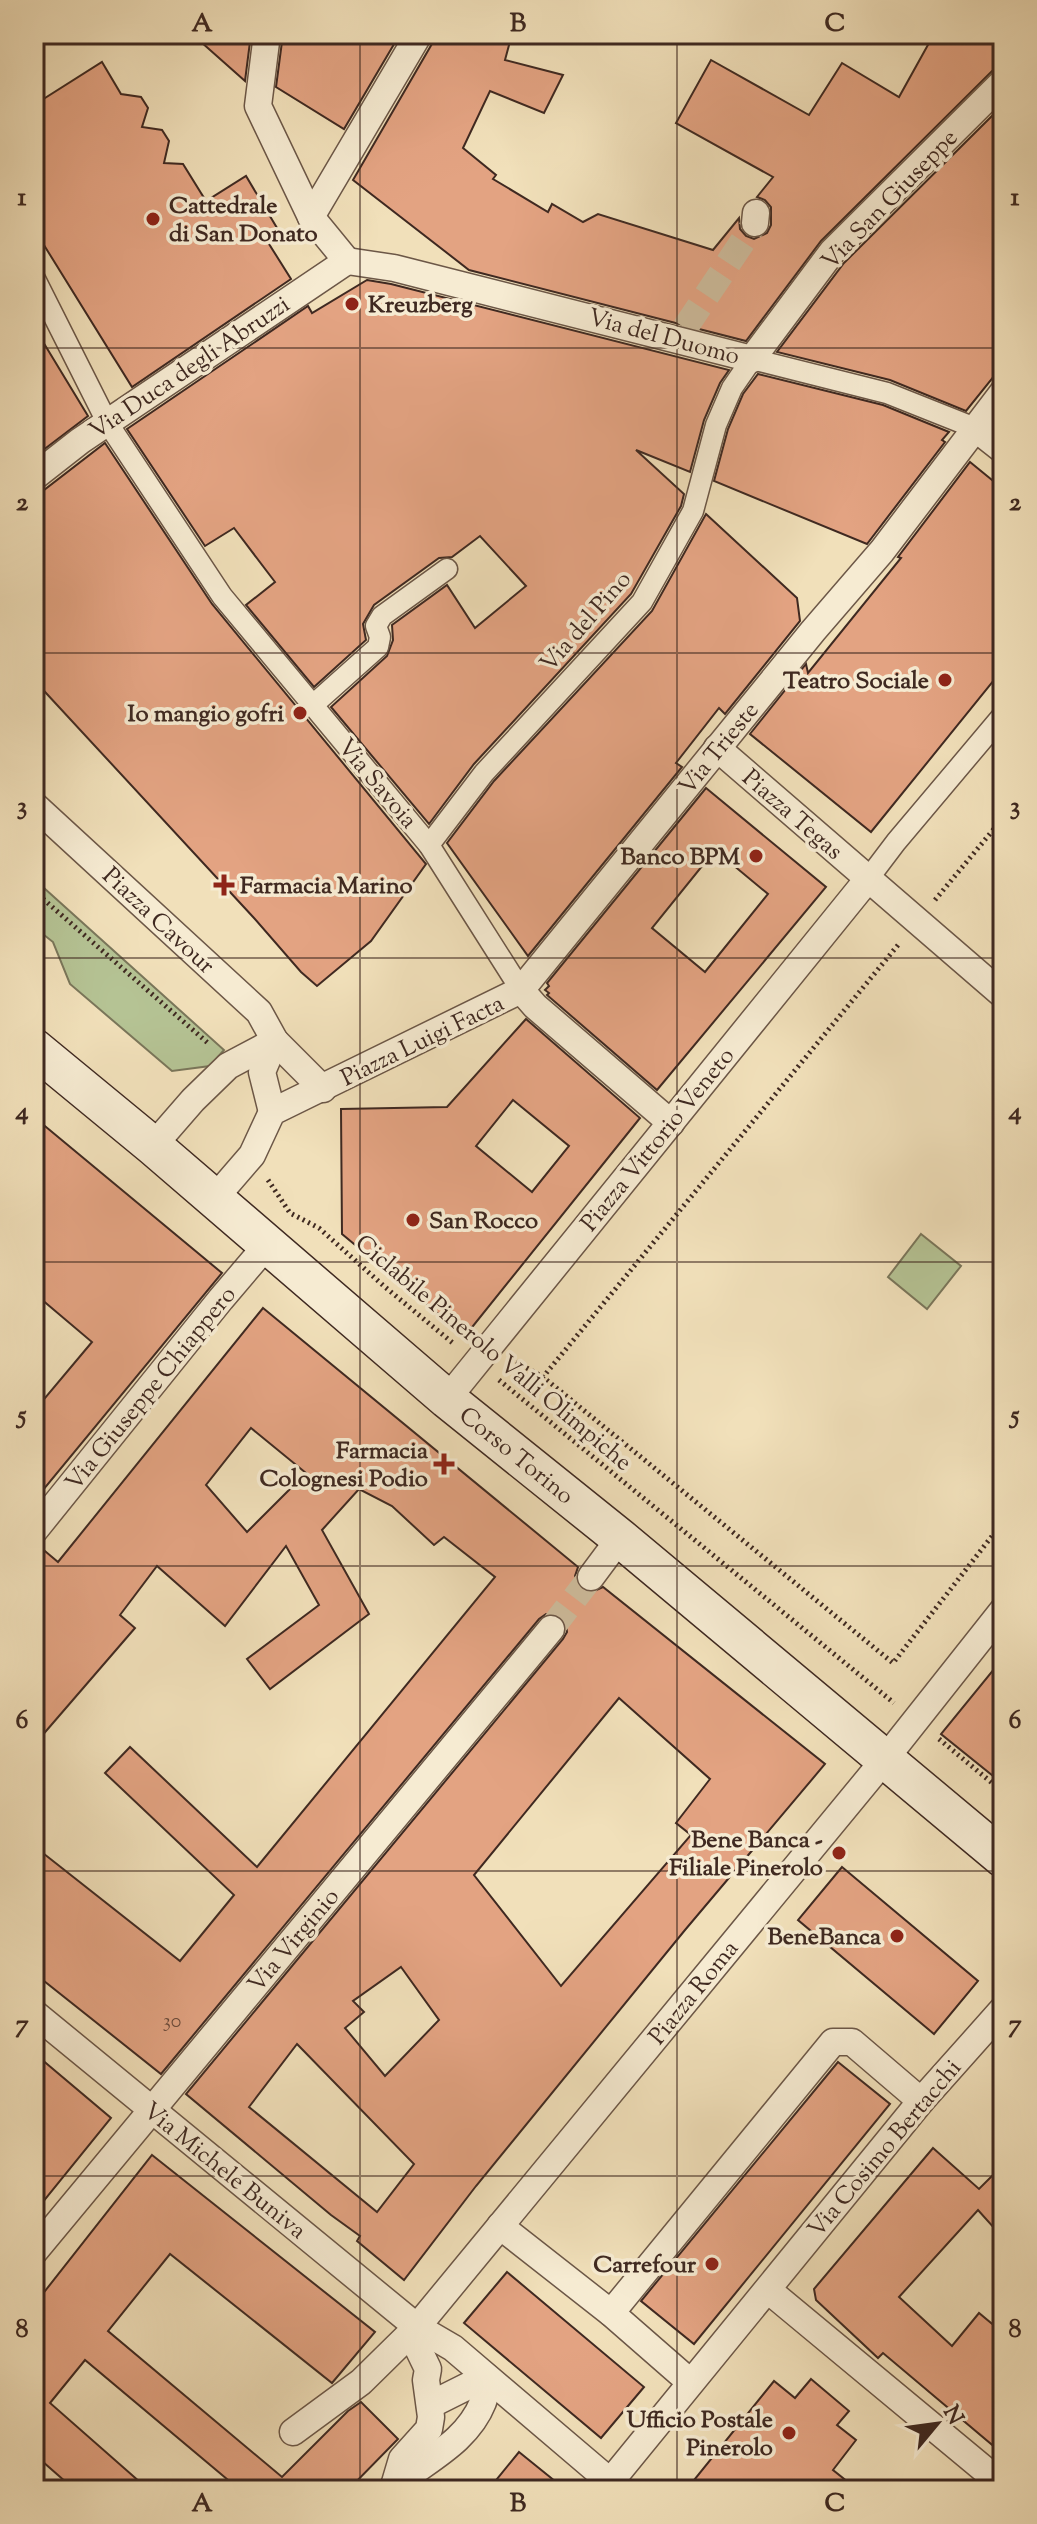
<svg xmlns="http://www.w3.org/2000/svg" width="1037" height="2524" font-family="'Sorts Mill Goudy',serif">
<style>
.green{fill:#b5c394;stroke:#7a765a;stroke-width:2}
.building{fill:#e3a382;stroke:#3f2921;stroke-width:2;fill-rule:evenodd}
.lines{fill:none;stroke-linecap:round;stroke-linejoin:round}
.minor-tunnel{stroke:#cdbb9b;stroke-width:26;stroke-dasharray:26 13;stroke-linecap:butt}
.pedestrian-casing{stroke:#6c5747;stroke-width:23}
.minor-casing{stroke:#6c5747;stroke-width:29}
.secondary-casing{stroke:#3f2921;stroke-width:41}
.path{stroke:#3f2921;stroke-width:5;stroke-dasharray:2 4;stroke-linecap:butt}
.pedestrian{stroke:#f6ebd2;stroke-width:20}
.minor{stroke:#f6ebd2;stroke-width:26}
.secondary{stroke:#f6ebd2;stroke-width:38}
.grid{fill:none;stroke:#3f2921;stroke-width:2;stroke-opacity:0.55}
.poi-dot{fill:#8f2418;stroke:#f6ebd2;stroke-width:3}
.labels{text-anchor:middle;stroke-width:7;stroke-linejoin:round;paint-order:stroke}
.number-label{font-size:20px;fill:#684839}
.street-label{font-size:24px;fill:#3f2921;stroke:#f6ebd2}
.poi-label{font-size:24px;font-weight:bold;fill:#3f2921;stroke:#f6ebd2;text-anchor:end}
.neatline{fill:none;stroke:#3f2921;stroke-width:3}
.grid-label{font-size:26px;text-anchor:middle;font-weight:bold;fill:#3f2921}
</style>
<rect width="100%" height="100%" fill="#f1e0ba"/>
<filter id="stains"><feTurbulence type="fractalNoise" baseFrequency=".0025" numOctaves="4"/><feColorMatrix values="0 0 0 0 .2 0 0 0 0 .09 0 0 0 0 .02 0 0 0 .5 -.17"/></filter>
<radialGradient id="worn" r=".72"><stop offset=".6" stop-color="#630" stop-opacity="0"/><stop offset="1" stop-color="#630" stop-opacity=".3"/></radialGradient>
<g class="green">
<polygon points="34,879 224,1050 210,1066 172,1071 70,984 53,942 34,927"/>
<polygon points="921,1234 961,1266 927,1309 888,1277"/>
</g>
<g class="building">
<polygon points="192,34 251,34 245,81"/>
<polygon points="283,34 400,34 344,129 276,87"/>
<polygon points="435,34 512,34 505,60 563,75 544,113 490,91 463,148 496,175 493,179 548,212 552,204 583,222 598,214 713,250 739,218 740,229 746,236 754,239 767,233 771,225 771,207 765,200 757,197 773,177 676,123 711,60 809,115 842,63 899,97 934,34 1003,34 1003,66 992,71 821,241 746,341 469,270 353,180 433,42"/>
<polygon points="102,62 121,94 141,97 148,108 142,127 162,130 169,141 164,163 183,164 206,201 246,176 277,228 264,236 291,279 132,387 34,229 34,105"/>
<polygon points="1003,105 1003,365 966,411 890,380 777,352 844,263"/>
<polygon points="367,280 391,284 729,370 720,383 704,420 690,472 636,450 684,494 681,506 631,594 474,764 429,824 331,707 387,656 393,640 392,625 447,585 475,628 526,586 480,536 452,557 439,558 374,605 363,624 366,640 314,687 246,605 275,582 234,528 205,546 127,429 308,306 312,313"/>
<polygon points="34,327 88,416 34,457"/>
<polygon points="758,374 883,405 949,432 942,440 945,442 867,544 714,481 728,429 743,394"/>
<polygon points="105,443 212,604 426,864 371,941 317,986 301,972 254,918 34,680 34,493 44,490"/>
<polygon points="970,462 1003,489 1003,669 871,832 750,734 806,664 808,673 901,558 898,557"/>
<polygon points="706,514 797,598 800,621 725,714 719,708 676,763 682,767 528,956 447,843 494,781 652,611"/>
<path d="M706 788 826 887 657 1090 547 995 549 993 545 990 549 986 547 983ZM715 850 768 894 705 972 652 928Z"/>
<path d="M526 1019 640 1118 465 1336 342 1234 341 1109 447 1107ZM513 1100 569 1146 532 1192 476 1146Z"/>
<polygon points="34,1117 222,1273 34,1501 34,1411 92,1342 34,1293"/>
<path d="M263 1308 578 1567 575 1576 581 1589 590 1593 603 1587 825 1764 685 1930 476 2186 404 2280 357 2241 360 2236 331 2215 186 2094 563 1639 567 1632 566 1624 561 1616 546 1614 539 1619 161 2074 34 1973V1846L180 1961 234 1895 105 1773 130 1747 257 1867 495 1577 444 1537 434 1545 392 1506 359 1489 322 1530 369 1614 270 1689 247 1659 319 1605 286 1546 225 1626 157 1566 120 1615 135 1628 34 1745V1547L39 1546 58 1562ZM251 1428 306 1473 247 1532 206 1485ZM619 1698 710 1779 676 1823 691 1835 561 1986 474 1875ZM401 1967 439 2020 385 2076 345 2028 364 2012 353 2001ZM297 2044 414 2164 377 2212 249 2107Z"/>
<polygon points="1003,1658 1003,1784 941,1734"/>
<polygon points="842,1867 978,1981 934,2034 798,1920"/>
<polygon points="34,2053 111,2118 34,2213"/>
<polygon points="838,2062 890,2104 694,2344 641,2301"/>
<polygon points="933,2148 979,2189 1003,2165 1003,2238 978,2210 899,2297 952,2346 979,2313 1003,2333 1003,2454 883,2353 878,2358 816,2300 814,2289"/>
<polygon points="152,2155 375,2332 332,2383 170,2254 108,2331 282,2477 348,2411 361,2402 398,2439 348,2490 240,2490 85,2360 50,2403 149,2490 75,2490 34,2454 34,2305"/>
<polygon points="507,2272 644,2387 601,2438 464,2323"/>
<polygon points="811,2379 849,2411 837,2425 856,2440 833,2470 858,2490 686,2490 774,2381 795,2398"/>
<polygon points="519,2452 566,2490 488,2490"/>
</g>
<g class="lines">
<g class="minor-tunnel">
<polyline points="685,328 755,223"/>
<polyline points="551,1629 591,1577"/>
</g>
<defs>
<g id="pedestrian">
<polyline points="34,277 107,422 222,596 429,845 521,990"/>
<polyline points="313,705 378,647 380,637 376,626 382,616 447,569"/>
<polyline points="429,845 484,773 642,602 693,511 716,425 732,388 752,359 887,393 975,428"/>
<polyline points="868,879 896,842 1003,715"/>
</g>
<g id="minor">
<polyline points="267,34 258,106 311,217 347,261"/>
<polyline points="311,217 419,34"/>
<polyline points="755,223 756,213"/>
<polyline points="347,261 394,268 752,359 832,252 1003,82"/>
<polyline points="975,428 1003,450"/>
<polyline points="34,477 80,441 347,261"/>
<polyline points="717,748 1003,995"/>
<polyline points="34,805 259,1012 275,1041 323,1089"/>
<polyline points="521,990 535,1006 671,1123"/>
<polyline points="272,1112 262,1072 275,1041"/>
<polyline points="153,1146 193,1100 228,1066 275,1041"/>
<polyline points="214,1199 252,1155 272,1112 521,990 813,631 882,551 1003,392"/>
<polyline points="447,1399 868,879"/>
<polyline points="34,1531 221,1299 267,1245"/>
<polyline points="591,1577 620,1538"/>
<polyline points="34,2013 417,2327 453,2348 620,2490"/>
<polyline points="500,2226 611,2313 690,2382"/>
<polyline points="34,2252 551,1629"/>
<polyline points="768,2290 1003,2485"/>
<polyline points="611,2313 833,2042 852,2042 921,2101"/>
<polyline points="430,2405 486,2377"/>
<polyline points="293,2432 361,2382 417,2327 885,1759 1003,1610"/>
<polyline points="610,2482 921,2101 1003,2009"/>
<polyline points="394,2486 402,2459 429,2429 431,2417 426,2380 428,2369 414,2340 417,2327"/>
<path d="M390 2490C421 2462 466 2445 483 2402 486 2395 485 2385 486 2377"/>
</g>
<polyline id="secondary" points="34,1048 153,1146 447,1399 620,1538 1003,1858"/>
</defs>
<use href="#pedestrian" class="pedestrian-casing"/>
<use href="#minor" class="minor-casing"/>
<use href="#secondary" class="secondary-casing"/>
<g class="path">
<polyline points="34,891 209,1044"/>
<polyline points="935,900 1003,818"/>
<polyline points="898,945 543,1377 893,1663 1003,1522"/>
<polyline points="268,1180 290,1213 319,1228 385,1287 454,1344"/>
<polyline points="516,1362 543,1377"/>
<polyline points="499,1380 894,1703"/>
<polyline points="939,1739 1003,1792"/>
</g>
<use href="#pedestrian" class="pedestrian"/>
<use href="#minor" class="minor"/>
<use href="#secondary" class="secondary"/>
</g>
<path class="grid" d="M360 34V2490M677 34V2490M34 348H1003M34 653H1003M34 958H1003M34 1262H1003M34 1566H1003M34 1871H1003M34 2176H1003"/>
<g class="poi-dot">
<circle cx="153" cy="219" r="8"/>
<circle cx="352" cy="304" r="8"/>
<circle cx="945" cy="680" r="8"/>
<circle cx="300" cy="713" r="8"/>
<circle cx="756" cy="856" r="8"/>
<path d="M220 873h8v8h8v8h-8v8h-8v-8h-8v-8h8z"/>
<circle cx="413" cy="1220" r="8"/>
<path d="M440 1452h8v8h8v8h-8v8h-8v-8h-8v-8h8z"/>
<circle cx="839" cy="1853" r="8"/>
<circle cx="897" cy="1936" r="8"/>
<circle cx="712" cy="2264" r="8"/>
<circle cx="789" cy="2433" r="8"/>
</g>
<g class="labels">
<g class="number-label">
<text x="172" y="2027">30</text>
</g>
<g class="street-label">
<text transform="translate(889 199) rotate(-46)" y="8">Via San Giuseppe</text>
<text transform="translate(664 336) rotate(15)" y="8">Via del Duomo</text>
<text transform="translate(189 367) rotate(-34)" y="8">Via Duca degli Abruzzi</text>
<text transform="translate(585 621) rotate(-49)" y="8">Via del Pino</text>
<text transform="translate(718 748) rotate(-51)" y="8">Via Trieste</text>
<text transform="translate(378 783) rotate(50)" y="8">Via Savoia</text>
<text transform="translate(793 814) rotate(41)" y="8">Piazza Tegas</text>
<text transform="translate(159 920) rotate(43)" y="8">Piazza Cavour</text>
<text transform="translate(422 1040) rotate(-26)" y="8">Piazza Luigi Facta</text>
<text transform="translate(657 1139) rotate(-51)" y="8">Piazza Vittorio Veneto</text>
<text transform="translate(494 1352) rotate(40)" y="8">Ciclabile Pinerolo Valli Olimpiche</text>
<text transform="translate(150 1388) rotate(-51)" y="8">Via Giuseppe Chiappero</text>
<text transform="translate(517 1455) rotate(39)" y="8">Corso Torino</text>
<text transform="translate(293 1940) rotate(-50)" y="8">Via Virginio</text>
<text transform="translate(693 1992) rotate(-51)" y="8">Piazza Roma</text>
<text transform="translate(884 2148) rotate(-50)" y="8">Via Cosimo Bertacchi</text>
<text transform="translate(225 2170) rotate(39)" y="8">Via Michele Buniva</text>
</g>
<g class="poi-label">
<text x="169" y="213" text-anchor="start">Cattedrale<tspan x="169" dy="28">di San Donato</tspan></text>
<text x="368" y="312" text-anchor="start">Kreuzberg</text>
<text x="929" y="688">Teatro Sociale</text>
<text x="284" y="721">Io mangio gofri</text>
<text x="740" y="864">Banco BPM</text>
<text x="240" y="893" text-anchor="start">Farmacia Marino</text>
<text x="429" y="1228" text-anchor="start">San Rocco</text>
<text x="428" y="1458">Farmacia<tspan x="428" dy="28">Colognesi Podio</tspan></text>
<text x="823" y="1847">Bene Banca -<tspan x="823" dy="28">Filiale Pinerolo</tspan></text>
<text x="881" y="1944">BeneBanca</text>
<text x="696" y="2272">Carrefour</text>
<text x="773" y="2427">Ufficio Postale<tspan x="773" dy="28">Pinerolo</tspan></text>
</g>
</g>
<rect width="1037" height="2524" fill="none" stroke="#f1e0ba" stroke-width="88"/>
<g transform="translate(937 2424) rotate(61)" stroke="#f6ebd2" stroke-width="6" paint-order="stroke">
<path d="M0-6L14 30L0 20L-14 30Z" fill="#3f2921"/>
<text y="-12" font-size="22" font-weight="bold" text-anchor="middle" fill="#3f2921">N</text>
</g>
<rect x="44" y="44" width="949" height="2436" class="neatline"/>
<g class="grid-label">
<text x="202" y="31">A</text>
<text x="518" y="31">B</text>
<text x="835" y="31">C</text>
<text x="22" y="205">1</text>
<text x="1015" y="205">1</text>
<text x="22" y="510">2</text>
<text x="1015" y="510">2</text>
<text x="22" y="814">3</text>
<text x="1015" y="814">3</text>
<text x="22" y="1119">4</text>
<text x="1015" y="1119">4</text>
<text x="22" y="1423">5</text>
<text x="1015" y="1423">5</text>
<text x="22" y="1728">6</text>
<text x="1015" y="1728">6</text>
<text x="22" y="2032">7</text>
<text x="1015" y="2032">7</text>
<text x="22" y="2337">8</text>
<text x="1015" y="2337">8</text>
<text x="202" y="2511">A</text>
<text x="518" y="2511">B</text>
<text x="835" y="2511">C</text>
</g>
<rect width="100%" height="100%" filter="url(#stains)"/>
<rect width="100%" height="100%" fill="url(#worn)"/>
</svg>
